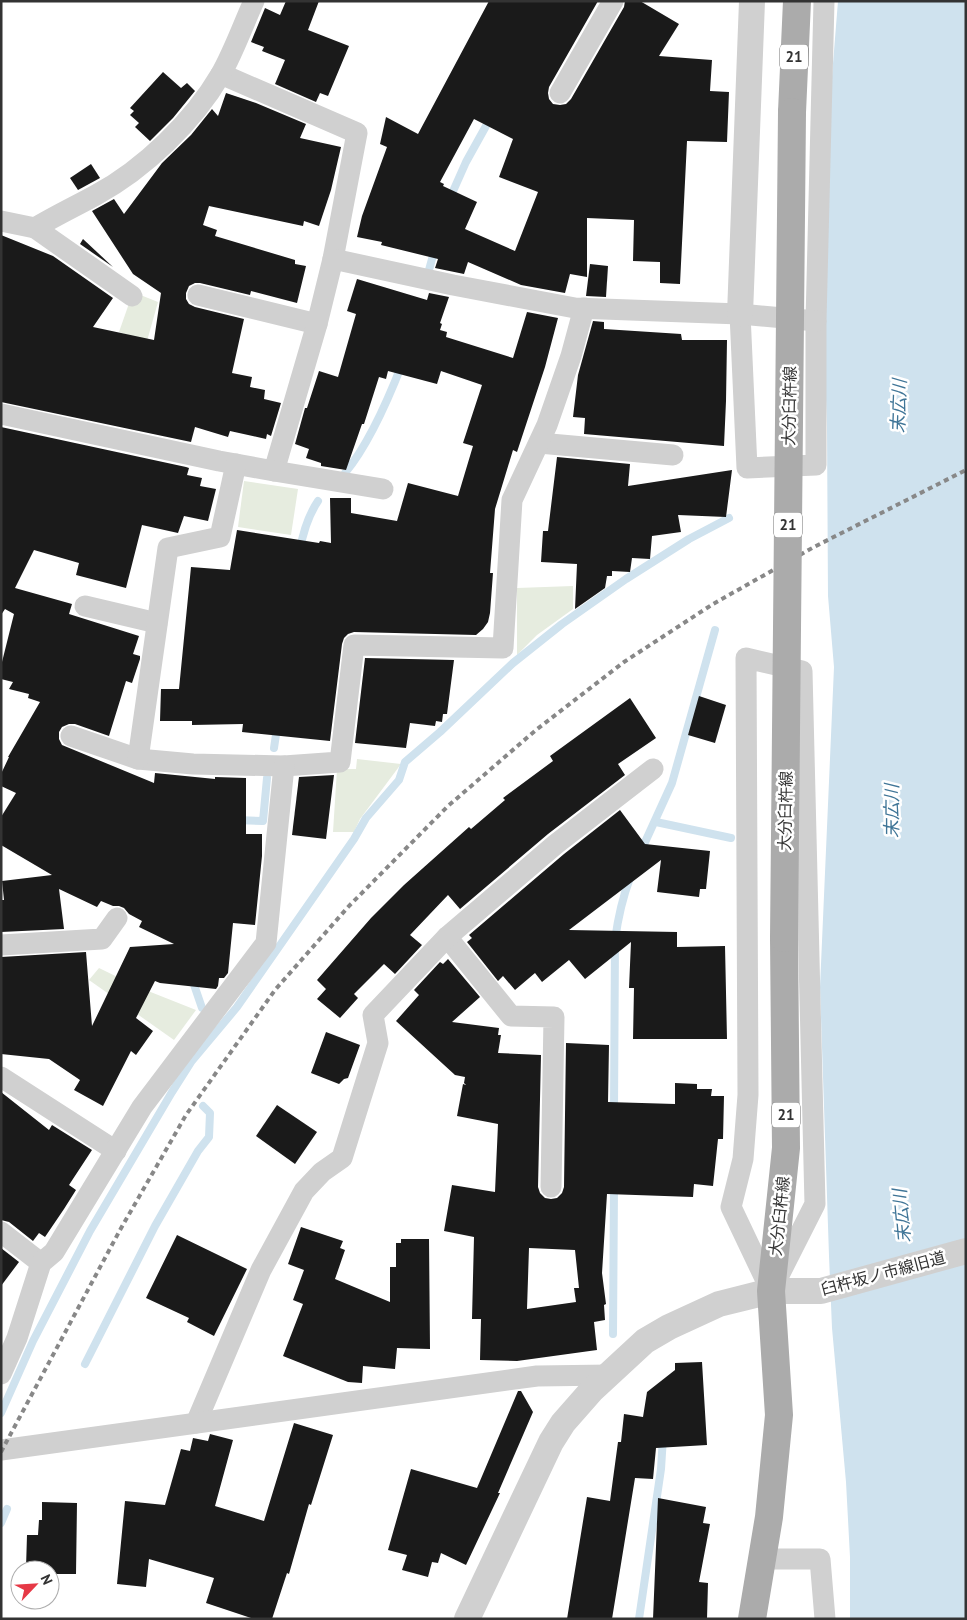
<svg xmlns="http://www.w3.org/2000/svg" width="967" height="1620" font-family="'PT Sans','Noto Sans JP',sans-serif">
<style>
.green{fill:#e6ecdf}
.water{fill:#cfe2ee}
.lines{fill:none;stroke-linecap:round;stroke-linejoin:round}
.stream{stroke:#cfe2ee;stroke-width:8}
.building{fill:#1a1a1a;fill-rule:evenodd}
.minor{stroke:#d0d0d0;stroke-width:21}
.tertiary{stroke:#d0d0d0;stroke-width:26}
.primary{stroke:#ababab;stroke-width:28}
.rail{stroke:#888;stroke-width:4;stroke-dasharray:5 4;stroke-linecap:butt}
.primary-bridge{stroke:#ababab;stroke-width:28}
.labels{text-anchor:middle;stroke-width:5;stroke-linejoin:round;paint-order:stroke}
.shield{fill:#fff;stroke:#707070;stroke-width:1}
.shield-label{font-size:15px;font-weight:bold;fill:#333}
.street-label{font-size:16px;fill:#333;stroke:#fff}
.water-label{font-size:18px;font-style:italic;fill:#3f7597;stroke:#fff}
</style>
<rect width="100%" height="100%" fill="#fff"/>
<g class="green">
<polygon points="133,292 158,302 147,341 119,332"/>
<polygon points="244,481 298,489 291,535 238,527"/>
<polygon points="573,586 573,609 537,635 517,655 517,588"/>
<polygon points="357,759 401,764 360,819 354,832 333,832 337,769 356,769"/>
<polygon points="99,968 138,987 196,1010 174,1040 89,980"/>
</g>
<polygon class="water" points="838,1 966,1 966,1619 850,1619 850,1557 846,1482 832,1328 829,1256 820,987 834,667 828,596 827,428 820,226"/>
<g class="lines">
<g class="stream">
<polyline points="450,198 466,162 491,117"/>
<polyline points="429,270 435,248"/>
<path d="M345 473C369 444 388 400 402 364"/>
<path d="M300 550C303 532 308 516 318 501"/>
<polyline points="274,748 277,728"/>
<polyline points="236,820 263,821 267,778"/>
<polyline points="656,822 731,838"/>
<polyline points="641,851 672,783 715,630"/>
<polyline points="191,976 202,1008"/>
<path d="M614 1112 615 940C618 918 622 899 630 878"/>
<polyline points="613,1334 614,1186"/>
<polyline points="85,1364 155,1226 198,1151 209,1137 210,1113 203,1106"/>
<polyline points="1,1413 33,1341 90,1231 172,1092 191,1062 237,1007 354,839 366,818 399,780 405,762 440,732 513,663 562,624 626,579 689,539 729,518"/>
<polyline points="1,1523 7,1509"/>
<polyline points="639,1619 661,1469 663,1437"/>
</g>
</g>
<g class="building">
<polygon points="286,1 319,1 308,30 349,46 328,96 320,93 316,102 275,84 285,60 262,51 264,47 251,42 265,8 280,15"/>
<path d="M489 1H598L549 87 548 93 549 99 553 104 560 105 566 104 571 99 624 7 625 1H640L679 24 659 56 712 60 710 91 729 92 727 142 687 141 680 284 660 283V262L633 261 634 220 587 218V277L570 274 565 293 521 285 468 262 464 274 435 268 438 259 381 245 382 242 357 237 362 216 387 147 380 144 386 117 418 134ZM474 119 513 139 499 177 538 192 515 251 465 229 477 202 443 186 444 184 440 182Z"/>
<polygon points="163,72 181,88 187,83 195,91 173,118 150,141 135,127 139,123 130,115 134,111 130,108"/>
<polygon points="226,93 256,103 306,124 300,138 341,147 331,190 319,226 304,221 303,226 209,206 203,225 217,230 215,236 295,260 295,264 306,266 297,303 251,291 250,295 200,283 195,283 189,286 186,293 186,299 189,304 195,307 244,319 232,373 252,377 250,387 265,390 264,399 281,403 271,436 267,434 266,439 230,431 228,437 195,427 191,442 1,402 1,235 53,256 113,298 93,327 154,340 161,293 133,274 92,211 114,199 124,214 162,163 191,135 212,109 218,116"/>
<polygon points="91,164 100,178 78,190 70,178"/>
<polygon points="83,239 113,267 80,244"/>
<polygon points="590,264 608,266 606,297 586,296"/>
<polygon points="357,279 427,300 429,293 449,297 440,323 442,324 440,330 447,332 446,337 513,358 527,312 558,318 545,367 517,452 513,450 495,509 490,573 493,573 490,613 488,622 483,629 476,635 354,632 348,634 344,638 342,644 330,741 242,732 243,724 192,725 192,721 160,721 161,689 179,689 191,567 230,570 237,530 319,543 320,541 331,543 330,498 351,498 351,513 397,521 408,483 458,496 473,446 463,443 482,385 441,371 437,384 388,371 386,379 379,377 364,424 362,424 346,470 321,466 321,463 306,458 309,449 295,444 305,408 307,408 319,371 338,377 356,314 347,311"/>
<polygon points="593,321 604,322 604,329 681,334 682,340 727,340 726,401 724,446 584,434 585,418 573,417 578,375"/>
<polygon points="1,427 186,467 189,468 187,475 202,478 200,486 216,489 208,521 184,516 178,533 142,525 126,588 76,575 79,563 34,550 15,588 72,604 69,614 139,636 133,654 140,656 140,659 132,683 126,681 109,736 75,724 69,724 62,727 59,732 59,739 62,745 154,783 155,773 215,779 215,777 246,778 246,834 262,834 262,856 255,925 233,923 228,973 224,978 219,978 218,986 216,989 160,983 155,981 136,1018 153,1031 136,1055 131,1051 103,1106 74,1090 80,1080 49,1059 1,1054 1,957 86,952 92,1026 130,947 174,944 139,927 142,921 129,914 124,908 119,906 113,906 101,901 97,907 59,889 64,929 1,932 1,900 4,900 2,881 52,875 1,845 1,817 16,793 1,786 1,774 9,757 8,757 40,702 28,698 29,694 9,689 13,682 1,679 1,666 14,614 5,609 1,615"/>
<polygon points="557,457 630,464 628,486 732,470 726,517 678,515 681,532 652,536 650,559 632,558 630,572 612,571 612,576 607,576 605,588 575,609 577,564 541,562 543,531 548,531"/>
<polygon points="365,658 454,660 447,714 443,714 442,722 436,721 435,726 410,723 406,748 355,743"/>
<polygon points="699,696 726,705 715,743 688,735"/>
<polygon points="630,698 656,738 618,764 625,775 548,834 460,909 448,895 410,935 422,945 395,974 384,964 354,994 358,998 340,1018 317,999 326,989 317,980 371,918 404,885 469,827 471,829 505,800 503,798 553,761 550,756"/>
<polygon points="334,775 326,839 292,835 299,777"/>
<polygon points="620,810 645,844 710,851 706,889 700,889 699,897 657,892 661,860 569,930 677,932 677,947 725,946 727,1039 633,1039 634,988 629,988 631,942 585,979 569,960 542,982 535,973 515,990 503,976 498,981 467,942 472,938 469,935 564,854"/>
<path d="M448 959 480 997 452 1022 499 1028 498 1035H501L498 1053 541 1055 538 1187 540 1193 545 1198 551 1199 557 1198 562 1193 564 1187 566 1043 609 1045 608 1102 675 1104V1083L697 1084V1089H712L711 1096H724L723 1139H718L713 1186 694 1184 693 1197 607 1194 602 1273 606 1304 604 1305 605 1320 594 1322 597 1350 517 1361 480 1360 481 1319H472L474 1237 444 1231 452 1185 495 1192 498 1124 457 1116 463 1084 466 1085 464 1083 465 1077 455 1075 396 1021 419 995 414 990 440 962 443 964ZM529 1248 575 1250 579 1288H574L576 1302 527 1309Z"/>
<polygon points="326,1032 360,1045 348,1078 344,1079 339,1084 311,1073"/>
<polygon points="1,1092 49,1130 52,1125 92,1150 69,1185 76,1190 64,1209 45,1237 39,1233 33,1241 9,1222 1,1220"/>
<polygon points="277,1105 317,1132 295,1164 256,1136"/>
<polygon points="301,1227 343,1241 340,1248 345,1250 335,1279 390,1302 390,1267 396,1267 396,1243 401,1243 401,1239 429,1239 430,1349 397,1348 395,1369 363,1366 362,1383 348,1382 283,1356 303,1304 293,1300 304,1270 288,1264"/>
<polygon points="177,1235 247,1269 214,1336 187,1322 189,1318 146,1298"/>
<polygon points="1,1248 19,1262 1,1286"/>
<polygon points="702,1362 707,1445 656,1448 653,1479 635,1478 612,1619 567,1619 587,1497 610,1501 618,1442 621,1442 624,1414 643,1417 647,1392 675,1370 675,1363"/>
<polygon points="518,1391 521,1391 533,1412 498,1493 500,1493 466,1565 441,1553 438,1563 432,1562 428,1577 402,1570 407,1555 388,1550 411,1469 477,1488"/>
<polygon points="294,1423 333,1435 311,1505 309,1504 289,1574 287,1573 272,1619 254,1619 206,1603 214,1578 149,1559 146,1587 117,1584 125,1501 165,1505 181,1449 190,1451 193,1438 208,1441 210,1434 233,1440 215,1506 264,1521"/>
<polygon points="658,1498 706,1507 703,1523 710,1524 699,1582 708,1583 707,1619 653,1619"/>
<polygon points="42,1502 77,1503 76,1574 50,1574 50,1570 46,1570 46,1568 26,1568 27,1535 38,1535 39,1520 42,1520"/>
</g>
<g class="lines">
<g class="minor">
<polyline points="221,74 357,133 333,259"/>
<polyline points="560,93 613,1"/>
<path d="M1 221 35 228C55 216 76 206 96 195 144 169 193 122 221 74 234 51 243 25 254 1"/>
<polyline points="35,228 132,296"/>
<polyline points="198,295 317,324"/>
<polyline points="740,314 747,468 816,465 816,321 824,1"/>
<polyline points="1,414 219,461 274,471 317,324 333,259 453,285 575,308 740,314 816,321"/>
<polyline points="539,443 673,455"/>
<polyline points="274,471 383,489"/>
<polyline points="85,606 157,623"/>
<polygon points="746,658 802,671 815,1204 771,1291 731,1207 743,1159 748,1095"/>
<polyline points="71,736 138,759 193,764 284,766 340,762 354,645 503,648 512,500 547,425 571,356 584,308"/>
<polyline points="138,759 168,548 220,537 236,464"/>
<polyline points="447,937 511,1016 554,1017 551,1187"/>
<polyline points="1,945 102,939 117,918"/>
<polyline points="1,1077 116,1151"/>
<polyline points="1,1232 41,1263"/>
<polyline points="1,1374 17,1338 41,1263 54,1252 142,1107 266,943 284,766"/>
<polyline points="196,1423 261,1270 304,1191 322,1172 342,1158 378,1043 373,1015 447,937 556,844 653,769"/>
<polyline points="1,1450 537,1376 610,1375"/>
<polyline points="762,1559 820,1559 825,1619"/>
</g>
<g class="tertiary">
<polyline points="740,314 752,1"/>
<polyline points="467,1619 551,1442 563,1423 592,1390 645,1341 669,1327 719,1304 771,1291 821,1291 966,1251"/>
</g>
<g class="primary">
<polyline points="792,112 797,1"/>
<polyline points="752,1619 769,1517 779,1415 771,1291 786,1148 784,938"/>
</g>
<polyline class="rail" points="1,1452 120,1230 186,1115 275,990 349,906 448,806 536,730 624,662 713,604 814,547 966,470"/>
<polyline class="primary-bridge" points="784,938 792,112"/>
</g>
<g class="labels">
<g class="shield">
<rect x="780" y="44.5" width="28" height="25" rx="4"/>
<rect x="774" y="512.5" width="28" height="25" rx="4"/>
<rect x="772" y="1102.5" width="28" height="25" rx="4"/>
</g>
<g class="shield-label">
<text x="794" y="62">21</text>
<text x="788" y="530">21</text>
<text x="786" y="1120">21</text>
</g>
<g class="street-label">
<text transform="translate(789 406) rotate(-89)" y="6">大分臼杵線</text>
<text transform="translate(785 811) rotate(-89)" y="6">大分臼杵線</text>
<text transform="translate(779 1216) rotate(-84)" y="6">大分臼杵線</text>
<text transform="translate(883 1273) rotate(-15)" y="6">臼杵坂ノ市線旧道</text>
</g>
<g class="water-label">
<text transform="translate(899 406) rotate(-88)" y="6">末広川</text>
<text transform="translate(892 811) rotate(-90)" y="6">末広川</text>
<text transform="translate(902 1216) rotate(-95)" y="6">末広川</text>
</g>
</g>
<rect width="967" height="1620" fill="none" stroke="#333333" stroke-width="5"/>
<g transform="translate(35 1585) rotate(65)"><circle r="24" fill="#ffffff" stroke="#adadad"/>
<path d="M0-4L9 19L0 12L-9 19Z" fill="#e63946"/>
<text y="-8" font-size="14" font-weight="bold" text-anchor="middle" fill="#333333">N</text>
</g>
</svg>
